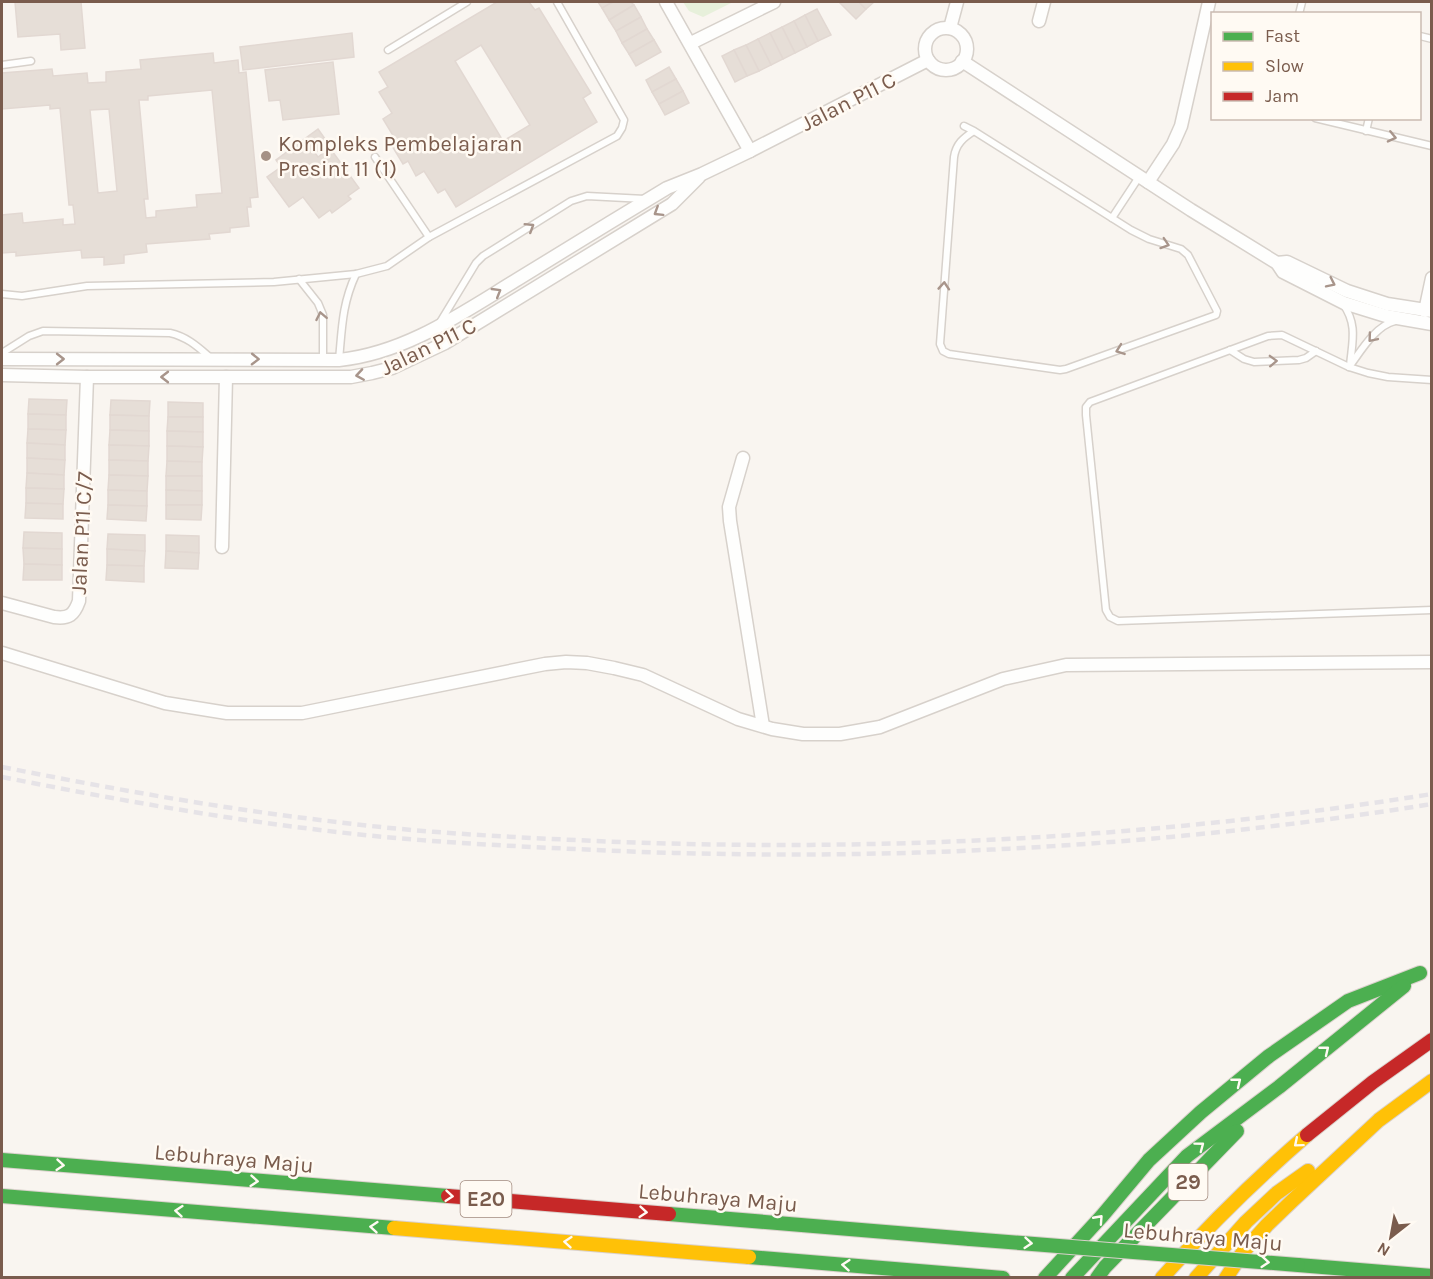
<svg xmlns="http://www.w3.org/2000/svg" width="1433" height="1279" font-family="Karla,sans-serif">
<style>
.green{fill:#e7f0db}
.building{fill:#e6ded7;stroke:#e2d8d2;stroke-width:1.5;fill-rule:evenodd}
.lines{fill:none;stroke-linecap:round;stroke-linejoin:round}
.lane-casing{stroke:#d7d1cb;stroke-width:9}
.street-casing{stroke:#d7d1cb;stroke-width:15}
.fast-casing{stroke:#dad1cc;stroke-width:16}
.slow-casing{stroke:#dad1cc;stroke-width:16}
.jam-casing{stroke:#dad1cc;stroke-width:16}
.lane{stroke:#fefefd;stroke-width:6}
.street{stroke:#fefefd;stroke-width:12}
.fast{stroke:#4caf50;stroke-width:14}
.slow{stroke:#ffc107;stroke-width:14}
.jam{stroke:#c62828;stroke-width:14}
.rail{stroke:#e6e3e7;stroke-width:4.5;stroke-dasharray:9 6;stroke-linecap:butt}
.fast-bridge-casing{stroke:#dad1cc;stroke-width:16;stroke-linecap:butt}
.fast-bridge{stroke:#4caf50;stroke-width:14}
.oneway{stroke:#a8958b}
.oneway2{stroke:#fffaf3}
.poi-dot{fill:#a69286;stroke:#fffaf3;stroke-width:2}
.labels{text-anchor:middle;stroke-width:5;stroke-linejoin:round;paint-order:stroke}
.shield{fill:#fffaf3;stroke:#a28b7f;stroke-width:1.5}
.shield-label{font-size:21px;font-weight:bold;fill:#7a5c4d}
.street-label{font-size:22px;fill:#7a5c4d;stroke:#fffaf3}
.poi-label{font-size:22px;fill:#7a5c4d;stroke:#fffaf3;text-anchor:start}
</style>
<rect width="100%" height="100%" fill="#f9f5f0"/>
<polygon class="green" points="683,2 733,2 703,17 689,11"/>
<g class="building">
<polygon points="15,2 81,2 85,48 61,50 60,34 18,37"/>
<path d="M497 2H529L535 10 539 8 591 93 583 98 597 122 456 207 445 189 438 193 424 171 416 176 408 161 403 164 392 146 397 142 383 119 392 113 379 92 388 87 379 72ZM481 45 530 125 503 141 455 61Z"/>
<polygon points="598,2 613,2 602,8"/>
<polygon points="613,2 631,2 634,5 609,20 602,8"/>
<polygon points="839,2 859,2 866,9 856,19"/>
<polygon points="859,2 874,2 866,9"/>
<polygon points="634,5 641,17 616,31 609,20"/>
<polygon points="817,9 831,35 818,41 805,15"/>
<polygon points="805,15 818,41 807,47 794,21"/>
<polygon points="641,17 647,29 622,43 616,31"/>
<polygon points="794,21 807,47 795,53 782,27"/>
<polygon points="782,27 795,53 783,59 770,33"/>
<polygon points="647,29 654,40 629,54 622,43"/>
<polygon points="352,33 354,57 243,70 240,47"/>
<polygon points="770,33 783,59 771,65 758,39"/>
<polygon points="758,39 771,65 759,71 746,45"/>
<polygon points="654,40 661,52 636,66 629,54"/>
<polygon points="746,45 759,71 747,76 734,50"/>
<polygon points="734,50 747,76 735,82 722,56"/>
<path d="M213 53 214 63 238 60 239 73 246 72 258 197 250 198 251 207H247L249 226 230 228V232L209 234 210 239 146 244 147 252 124 255V263L104 265V257L82 258 81 250 16 256V252L2 253V215L22 213 23 223 63 219V225L75 224 73 205H69L60 108 50 109V105L2 109V73L52 69 53 76 87 73 88 83 106 82V72L141 69 140 60ZM212 90 222 193 196 195 197 207 156 211V217L146 218 144 199H148L139 100H148V96ZM109 109 117 191 98 193 90 110Z"/>
<polygon points="333,62 339,114 283,120 280,100 269,101 265,70"/>
<polygon points="669,67 676,79 652,92 646,80"/>
<polygon points="676,79 683,91 659,104 652,92"/>
<polygon points="683,91 689,103 665,115 659,104"/>
<polygon points="318,129 328,143 315,153 318,157 330,148 359,188 348,196 351,199 332,213 330,210 319,218 303,197 289,207 267,177 281,167 276,160"/>
<polygon points="29,399 67,400 66,415 28,414"/>
<polygon points="111,400 150,401 149,416 110,415"/>
<polygon points="168,402 203,403 203,417 168,417"/>
<polygon points="28,414 66,415 66,430 28,429"/>
<polygon points="110,415 149,416 149,431 110,430"/>
<polygon points="168,417 203,417 203,432 167,431"/>
<polygon points="28,429 66,430 65,445 27,443"/>
<polygon points="110,430 149,431 149,446 109,445"/>
<polygon points="167,431 203,432 203,447 167,446"/>
<polygon points="27,443 65,445 65,460 27,458"/>
<polygon points="109,445 149,446 148,461 109,460"/>
<polygon points="167,446 203,447 202,462 167,461"/>
<polygon points="27,458 65,460 64,475 27,473"/>
<polygon points="109,460 148,461 148,476 109,475"/>
<polygon points="167,461 202,462 202,476 166,476"/>
<polygon points="27,473 64,475 64,489 26,488"/>
<polygon points="109,475 148,476 147,491 108,490"/>
<polygon points="166,476 202,476 202,491 166,490"/>
<polygon points="26,488 64,489 63,504 26,503"/>
<polygon points="108,490 147,491 147,506 108,505"/>
<polygon points="166,490 202,491 202,505 166,505"/>
<polygon points="26,503 63,504 63,519 25,518"/>
<polygon points="108,505 147,506 146,521 107,519"/>
<polygon points="166,505 202,505 201,520 166,519"/>
<polygon points="24,532 62,533 62,549 23,548"/>
<polygon points="108,534 145,535 145,551 107,549"/>
<polygon points="166,535 199,536 199,553 166,551"/>
<polygon points="23,548 62,549 62,565 24,564"/>
<polygon points="107,549 145,551 144,566 107,565"/>
<polygon points="166,551 199,553 198,569 165,568"/>
<polygon points="24,564 62,565 62,580 23,580"/>
<polygon points="107,565 144,566 144,582 106,580"/>
</g>
<g class="lines">
<defs>
<g id="lane">
<polyline points="1299,14 1302,2"/>
<polyline points="1420,36 1432,39"/>
<polyline points="388,50 467,2"/>
<polyline points="2,65 31,61"/>
<polyline points="1315,118 1432,146"/>
<path d="M964 126 974 131 1131 230 1149 239 1181 249 1188 255 1217 311 1216 315 1066 369 1060 370 949 354 943 351 940 344 954 157C956 144 963 138 974 131"/>
<polyline points="1366,131 1369,118"/>
<polyline points="375,157 429,237"/>
<polyline points="1112,218 1139,177"/>
<polyline points="299,279 318,303 323,315 323,359"/>
<polyline points="2,294 22,296 87,286 274,282 356,274 387,266 429,237 617,136 622,128 624,120 557,2"/>
<path d="M1343 304C1358 325 1352 342 1350 366"/>
<polyline points="439,324 476,263 483,256 571,201 587,196 645,199"/>
<polyline points="1230,350 1244,359 1254,362 1299,360 1306,358 1316,351"/>
<path d="M2 353 29 336 43 331 170 333C188 337 199 348 212 359"/>
<path d="M339 360C342 328 342 304 356 274"/>
<path d="M1349 367C1361 351 1375 326 1395 321"/>
<polyline points="1432,380 1388,377 1368,373 1349,367 1282,335 1268,336 1090,402 1086,407 1086,415 1106,610 1110,617 1118,621 1432,610"/>
</g>
<g id="street">
<polyline points="666,2 750,151"/>
<polyline points="1039,21 1044,2"/>
<polyline points="950,28 957,2"/>
<circle cx="946" cy="49" r="21"/>
<polyline points="691,43 774,2"/>
<polyline points="962,61 1191,210 1277,263 1283,272 1344,303 1386,316 1432,324"/>
<polyline points="1148,182 1173,144 1181,126 1209,2"/>
<polyline points="1277,263 1287,262 1347,291 1387,304 1432,311"/>
<polyline points="1425,311 1432,278"/>
<path d="M2 359 339 360C406 353 462 313 518 279 568 248 617 218 667 188L702 174 750 151 928 60"/>
<polyline points="2,375 87,377 351,377 372,373 392,368 445,343 672,204 699,177"/>
<polyline points="743,458 729,507 730,521 763,726"/>
<polyline points="222,547 226,377"/>
<path d="M2 603 54 617C69 619 74 615 79 601L87 377"/>
<polyline points="2,653 165,703 227,713 302,713 545,664 566,662 587,663 614,668 643,675 738,719 772,729 803,734 840,734 880,727 1003,679 1066,665 1432,662"/>
</g>
<g id="fast">
<polyline points="2,1160 448,1196"/>
<polyline points="2,1196 394,1228"/>
<polyline points="669,1214 970,1239"/>
<polyline points="749,1257 1003,1278"/>
<polyline points="1298,1265 1432,1276"/>
<polyline points="1045,1278 1102,1216 1149,1160 1201,1112 1269,1056 1348,1001 1420,973"/>
<polyline points="1072,1278 1187,1156 1279,1087 1404,986"/>
<polyline points="1097,1278 1105,1267 1237,1131"/>
</g>
<g id="slow">
<polyline points="394,1228 749,1257"/>
<path d="M1162 1278C1208 1226 1255 1180 1307 1135"/>
<polyline points="1196,1278 1246,1222 1277,1193 1308,1171"/>
<polyline points="1226,1278 1243,1252 1267,1225 1292,1201 1379,1120 1432,1081"/>
</g>
<g id="jam">
<polyline points="1307,1135 1373,1082 1432,1040"/>
<polyline points="448,1196 669,1214"/>
</g>
</defs>
<use href="#lane" class="lane-casing"/>
<use href="#street" class="street-casing"/>
<use href="#fast" class="fast-casing"/>
<use href="#slow" class="slow-casing"/>
<use href="#jam" class="jam-casing"/>
<use href="#lane" class="lane"/>
<use href="#street" class="street"/>
<use href="#fast" class="fast"/>
<use href="#slow" class="slow"/>
<use href="#jam" class="jam"/>
<g class="rail">
<path d="M2 767C113 789 224 809 337 822 423 833 509 837 596 841 875 853 1156 838 1432 794"/>
<path d="M2 777C113 799 224 819 337 832 423 842 509 846 596 850 875 863 1156 848 1432 804"/>
</g>
<defs>
<polyline id="fast-bridge" points="970,1239 1298,1265"/>
</defs>
<use href="#fast-bridge" class="fast-bridge-casing"/>
<use href="#fast-bridge" class="fast-bridge"/>
</g>
<defs><path id="oneway-chevron" d="M-2-3.5L2.5 0L-2 3.5" fill="none" stroke-width="1.6" stroke-linecap="round" stroke-linejoin="round" transform="scale(1.5)"/></defs>
<g class="oneway">
<use href="#oneway-chevron" transform="translate(1392 137) rotate(13)"/>
<use href="#oneway-chevron" transform="translate(658 212) rotate(148)"/>
<use href="#oneway-chevron" transform="translate(530 227) rotate(-32)"/>
<use href="#oneway-chevron" transform="translate(1165 244) rotate(18)"/>
<use href="#oneway-chevron" transform="translate(1331 283) rotate(26)"/>
<use href="#oneway-chevron" transform="translate(944 286) rotate(-86)"/>
<use href="#oneway-chevron" transform="translate(497 292) rotate(-31)"/>
<use href="#oneway-chevron" transform="translate(321 316) rotate(-101)"/>
<use href="#oneway-chevron" transform="translate(1372 338) rotate(130)"/>
<use href="#oneway-chevron" transform="translate(1120 350) rotate(160)"/>
<use href="#oneway-chevron" transform="translate(60 359)"/>
<use href="#oneway-chevron" transform="translate(255 359) rotate(1)"/>
<use href="#oneway-chevron" transform="translate(1273 361) rotate(-2)"/>
<use href="#oneway-chevron" transform="translate(360 375) rotate(171)"/>
<use href="#oneway-chevron" transform="translate(165 377) rotate(180)"/>
</g>
<g class="oneway2">
<use href="#oneway-chevron" transform="translate(1325 1050) rotate(-39)"/>
<use href="#oneway-chevron" transform="translate(1237 1082) rotate(-39)"/>
<use href="#oneway-chevron" transform="translate(1298 1143) rotate(140)"/>
<use href="#oneway-chevron" transform="translate(1200 1146) rotate(-37)"/>
<use href="#oneway-chevron" transform="translate(60 1165) rotate(5)"/>
<use href="#oneway-chevron" transform="translate(254 1181) rotate(5)"/>
<use href="#oneway-chevron" transform="translate(449 1196) rotate(5)"/>
<use href="#oneway-chevron" transform="translate(179 1211) rotate(-175)"/>
<use href="#oneway-chevron" transform="translate(643 1212) rotate(5)"/>
<use href="#oneway-chevron" transform="translate(1099 1219) rotate(-48)"/>
<use href="#oneway-chevron" transform="translate(374 1227) rotate(-175)"/>
<use href="#oneway-chevron" transform="translate(568 1242) rotate(-175)"/>
<use href="#oneway-chevron" transform="translate(1028 1243) rotate(5)"/>
<use href="#oneway-chevron" transform="translate(1265 1262) rotate(5)"/>
<use href="#oneway-chevron" transform="translate(846 1265) rotate(-175)"/>
</g>
<circle class="poi-dot" cx="266" cy="156" r="6"/>
<g class="labels">
<g class="shield">
<rect x="1168.5" y="1164" width="39" height="36" rx="4.5"/>
<rect x="460.5" y="1181" width="51" height="36" rx="4.5"/>
</g>
<g class="shield-label">
<text x="1188" y="1189">29</text>
<text x="486" y="1206">E20</text>
</g>
<g class="street-label">
<text transform="translate(848 101) rotate(-27)" y="8">Jalan P11 C</text>
<text transform="translate(428 346) rotate(-26)" y="8">Jalan P11 C</text>
<text transform="translate(81 533) rotate(-87)" y="8">Jalan P11 C/7</text>
<text transform="translate(234 1158) rotate(5)" y="8">Lebuhraya Maju</text>
<text transform="translate(718 1197) rotate(5)" y="8">Lebuhraya Maju</text>
<text transform="translate(1203 1236) rotate(5)" y="8">Lebuhraya Maju</text>
</g>
<g class="poi-label">
<text x="278" y="151">Kompleks Pembelajaran<tspan x="278" dy="25">Presint 11 (1)</tspan></text>
</g>
</g>
<rect width="1433" height="1279" fill="none" stroke="#7a5c4d" stroke-width="6"/>
<rect x="1211" y="12" width="210" height="108" fill="#fffaf3" stroke="#cabbb1" stroke-width="1.5"/>
<rect x="1223" y="32" width="30" height="9" fill="#4caf50" stroke="#cabbb1" stroke-width="1.5"/>
<text x="1265" y="42" font-size="18" fill="#7a5c4d">Fast</text>
<rect x="1223" y="62" width="30" height="9" fill="#ffc107" stroke="#cabbb1" stroke-width="1.5"/>
<text x="1265" y="72" font-size="18" fill="#7a5c4d">Slow</text>
<rect x="1223" y="92" width="30" height="9" fill="#c62828" stroke="#cabbb1" stroke-width="1.5"/>
<text x="1265" y="102" font-size="18" fill="#7a5c4d">Jam</text>
<g transform="translate(1391 1237) rotate(211)" stroke="#fffaf3" stroke-width="4.5" paint-order="stroke">
<path d="M0-4.5L10 22L0 15L-10 22Z" fill="#7a5c4d"/>
<text y="-9" font-size="16" font-weight="bold" text-anchor="middle" fill="#7a5c4d">N</text>
</g>
</svg>
